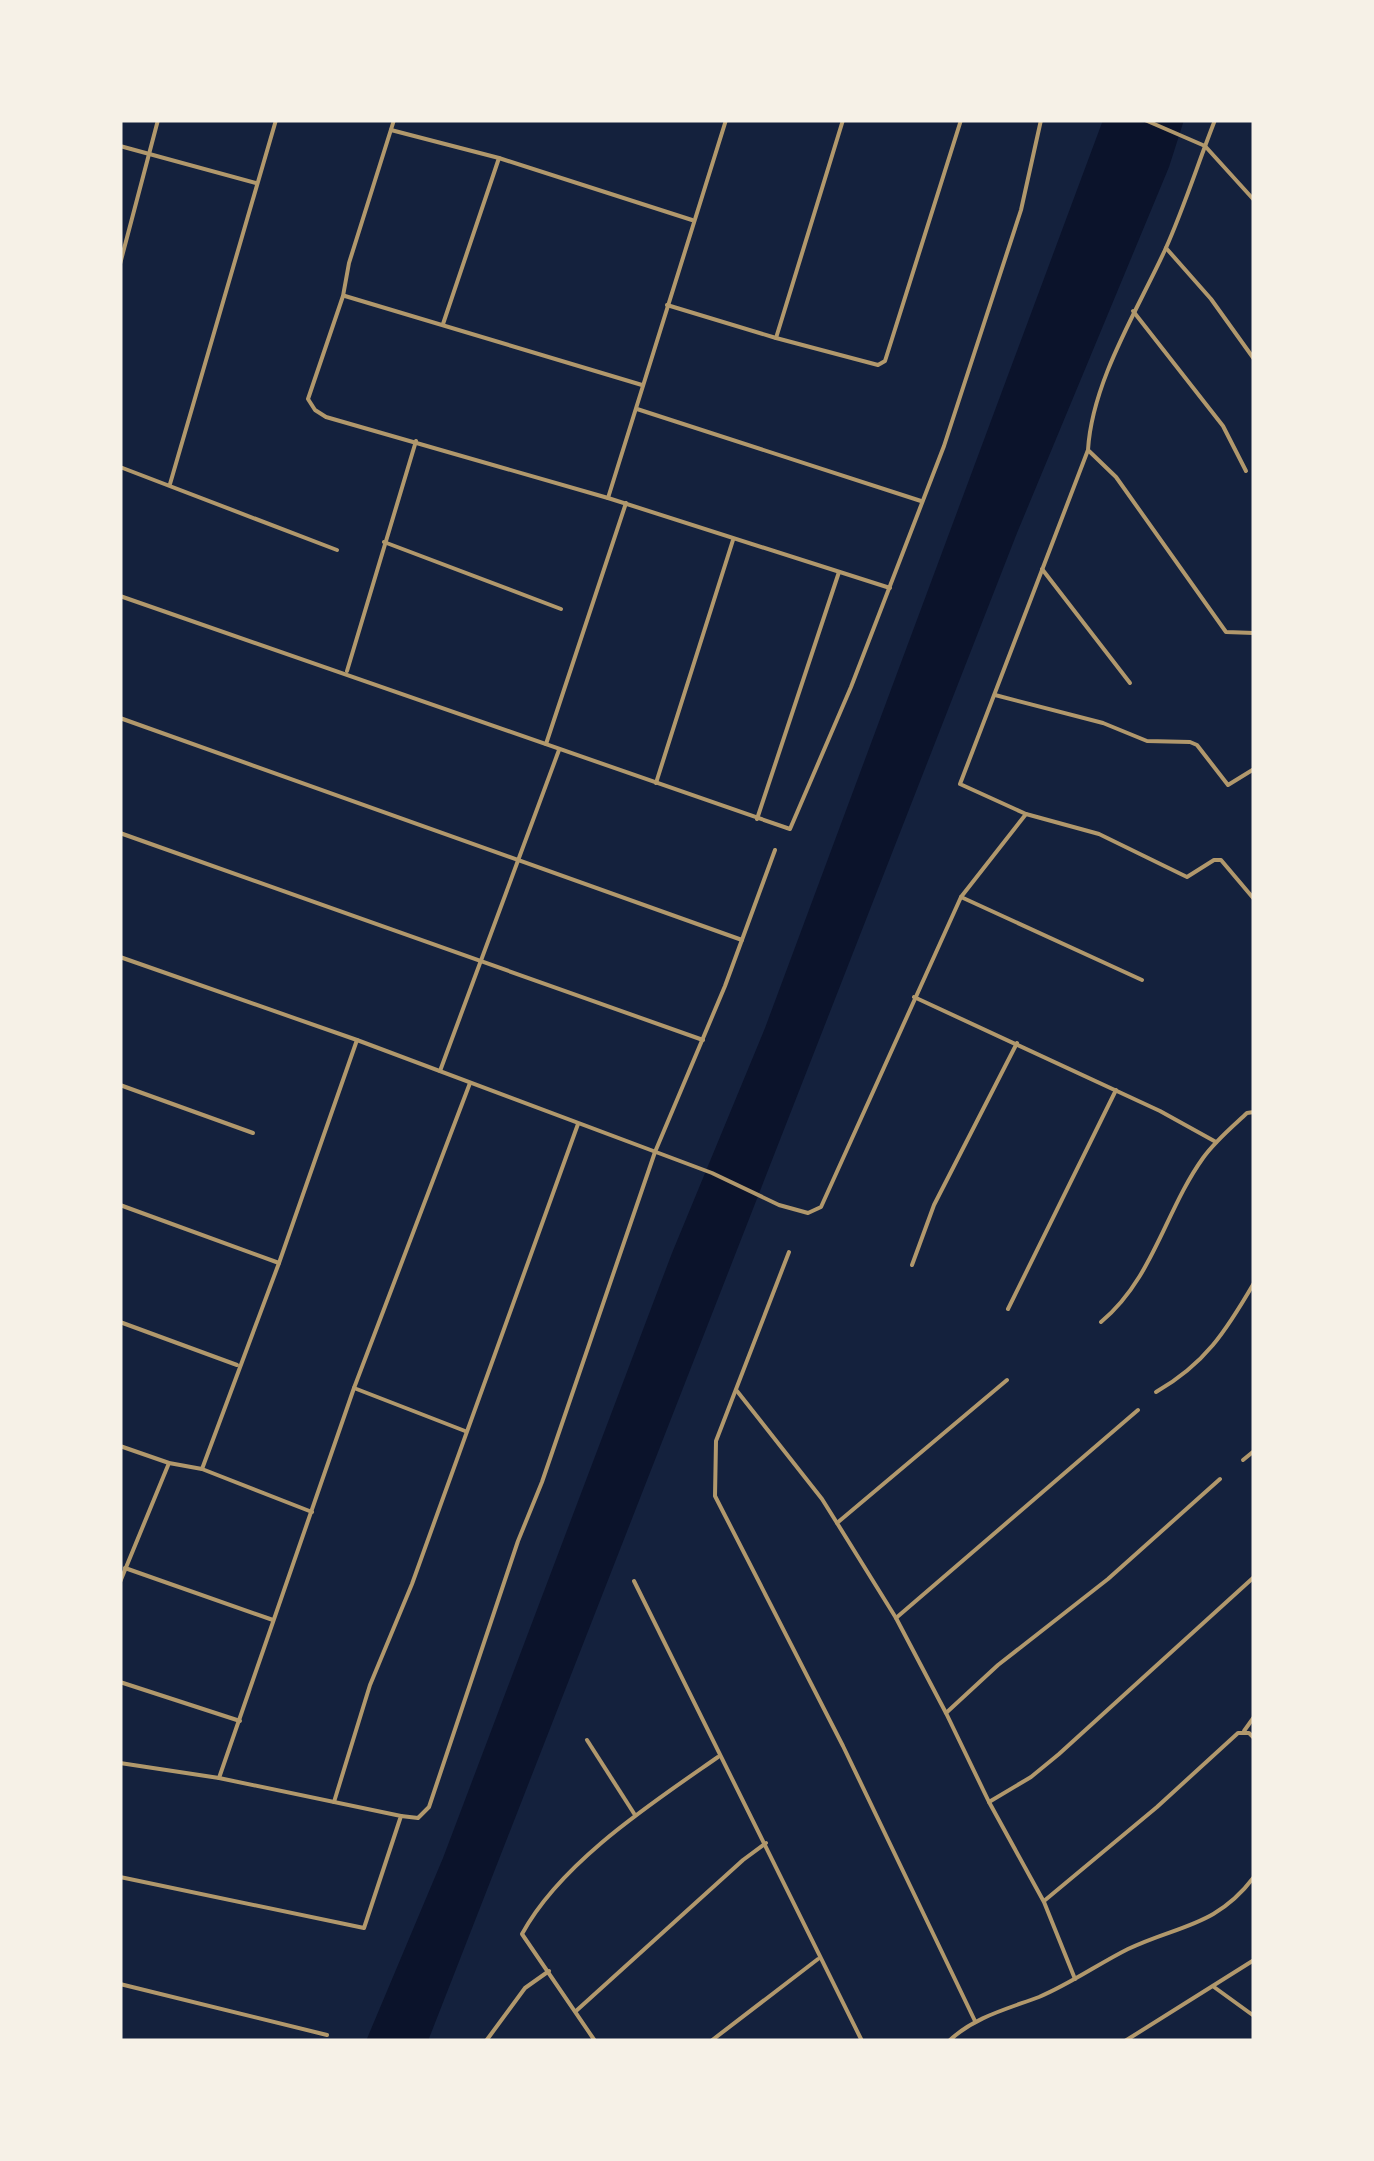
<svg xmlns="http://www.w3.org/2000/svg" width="1374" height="2161" font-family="'DejaVu Sans',sans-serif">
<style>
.water{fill:#0b132b}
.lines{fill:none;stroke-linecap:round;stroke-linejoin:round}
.minor{stroke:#b1986c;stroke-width:4}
</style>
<rect width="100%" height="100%" fill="#14213d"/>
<polygon class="water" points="1103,120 1184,120 1169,167 1017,533 428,2041 366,2041 443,1858 672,1253 765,1028"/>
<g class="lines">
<g class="minor">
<polyline points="394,120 349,263 343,296 308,399 315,410 326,417 608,498 890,588"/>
<polyline points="1145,120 1205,146 1254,200"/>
<path d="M1215 120C1198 163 1184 208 1165 250 1137 311 1092 382 1088 450L960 784 1026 814 1099 834 1187 877 1214 860H1221L1254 899"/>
<polyline points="391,130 499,158 692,220"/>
<polyline points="120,146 256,183"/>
<polyline points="1166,248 1211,299 1254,359"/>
<polyline points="120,264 158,120"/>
<polyline points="345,296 642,385"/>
<polyline points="667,305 776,338 843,120"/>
<polyline points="1133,311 1223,426 1246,471"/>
<polyline points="443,324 499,158"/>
<polyline points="776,338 878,365 885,361 961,120"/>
<polyline points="637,409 921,501"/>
<polyline points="1089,451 1116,477 1226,632 1254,633"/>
<polyline points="120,467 337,550"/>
<polyline points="170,484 276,120"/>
<polyline points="608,498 726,120"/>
<polyline points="384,542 561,609"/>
<polyline points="1042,569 1130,683"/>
<polyline points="120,596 790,829 851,687 944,446 1021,210 1041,120"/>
<polyline points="347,671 416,441"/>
<polyline points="995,695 1103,723 1147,741 1190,742 1197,745 1228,785 1254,769"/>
<polyline points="120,718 742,940"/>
<polyline points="546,744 626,503"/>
<polyline points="656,783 733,540"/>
<polyline points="757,819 839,572"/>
<polyline points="120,833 703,1040"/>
<polyline points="961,897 1142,980"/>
<polyline points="120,957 357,1040 712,1173 779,1205 808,1213 821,1207 961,897 1026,814"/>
<polyline points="914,997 1160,1111 1216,1142"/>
<polyline points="440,1071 559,750"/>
<polyline points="120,1085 253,1133"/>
<polyline points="120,1205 279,1263"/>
<polyline points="789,1252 716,1441 715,1496 843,1746 975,2021"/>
<polyline points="912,1265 934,1205 1017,1043"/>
<polyline points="1008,1309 1116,1090"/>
<polyline points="120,1322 237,1365"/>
<path d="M1101 1322C1153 1279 1165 1211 1203 1158 1215 1141 1232 1127 1247 1113L1254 1112"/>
<polyline points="1007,1380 837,1523 896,1618 946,1713 989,1802 1044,1902 1075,1979"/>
<polyline points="354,1388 465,1431"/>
<polyline points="737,1391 822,1499 837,1523"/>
<path d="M1156 1392C1205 1364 1226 1331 1254 1283"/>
<polyline points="120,1446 169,1463 202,1469 312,1512"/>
<polyline points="1243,1460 1254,1451"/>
<polyline points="202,1469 279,1263 357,1040"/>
<polyline points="125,1568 273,1620"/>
<polyline points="634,1581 862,2041"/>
<polyline points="120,1582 169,1463"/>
<polyline points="896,1618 1138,1410"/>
<polyline points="120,1682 240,1721"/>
<polyline points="946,1713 998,1665 1108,1579 1220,1479"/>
<polyline points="1244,1731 1254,1717"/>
<polyline points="587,1740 635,1815"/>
<polyline points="120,1763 219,1778 401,1816 364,1928 120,1877"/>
<polyline points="219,1778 354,1388 470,1083"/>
<polyline points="334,1802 370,1685 412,1584 578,1124"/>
<polyline points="989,1802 1031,1777 1059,1754 1254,1577"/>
<polyline points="401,1816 418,1818 429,1807 518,1541 542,1482 655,1152 725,986 775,850"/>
<polyline points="1044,1901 1157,1807 1238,1733 1249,1733 1254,1738"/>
<polyline points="120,1984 327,2035"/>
<polyline points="1214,1987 1254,2016"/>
<polyline points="576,2011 743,1860 766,1843"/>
<polyline points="486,2041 525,1988 549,1971"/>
<path d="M595 2041 522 1934C561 1862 652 1803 718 1757"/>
<polyline points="711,2041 818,1959"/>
<path d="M949 2041C974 2017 1007 2009 1039 1997 1070 1984 1098 1964 1128 1949 1178 1925 1216 1927 1254 1877"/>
<polyline points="1125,2041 1254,1960"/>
</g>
</g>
<rect width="1374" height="2161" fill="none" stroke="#f6f1e7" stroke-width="245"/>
</svg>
